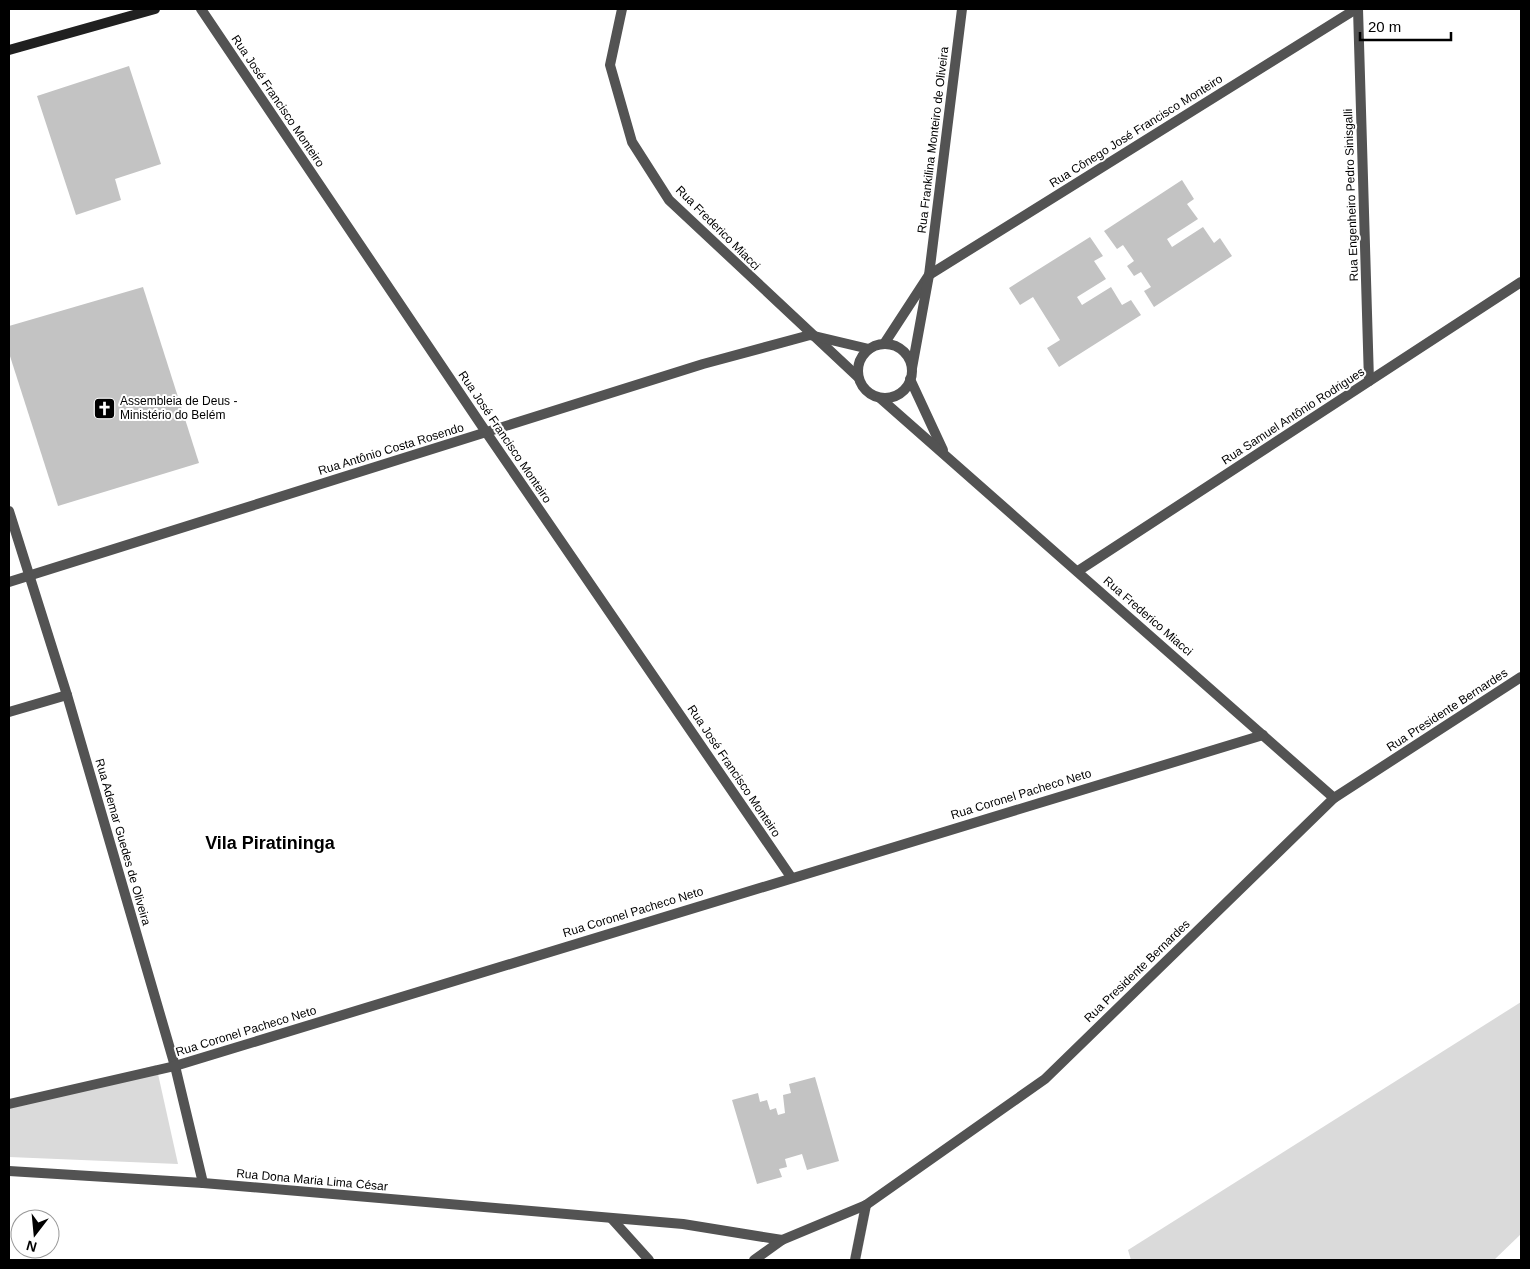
<svg xmlns="http://www.w3.org/2000/svg" width="1530" height="1269" font-family="Arial,sans-serif">
<style>
.green{fill:#dadada}
.building{fill:#c3c3c3}
.lines{fill:none;stroke-linecap:round;stroke-linejoin:round}
.street{stroke:#535353;stroke-width:10}
.secondary{stroke:#202020;stroke-width:10}
.labels{text-anchor:middle;stroke-width:4;stroke-linejoin:round;paint-order:stroke}
.street-label{font-size:12px;fill:#000;stroke:#fff}
.poi-label{font-size:12px;fill:#000;stroke:#fff;text-anchor:start}
.district-label{font-size:18px;font-weight:bold;fill:#000;stroke:#fff}
</style>
<rect width="100%" height="100%" fill="#fff"/>
<g class="green">
<polygon points="1521,1002 1521,1234 1494,1260 1131,1260 1128,1250"/>
<polygon points="156,1065 178,1164 9,1157 9,1106"/>
</g>
<g class="building">
<polygon points="129,66 161,164 115,179 121,200 76,215 37,96"/>
<polygon points="1182,180 1194,199 1187,204 1198,219 1167,239 1172,247 1203,227 1214,243 1220,238 1232,256 1154,307 1144,291 1151,287 1141,272 1134,276 1127,266 1134,261 1123,245 1117,249 1104,231"/>
<polygon points="1090,237 1103,256 1094,261 1106,279 1077,297 1082,305 1111,287 1122,305 1131,300 1141,315 1059,367 1047,348 1060,340 1033,297 1020,305 1009,288"/>
<polygon points="143,287 199,463 58,506 9,353 9,326"/>
<polygon points="815,1077 839,1161 807,1170 802,1154 785,1159 787,1167 779,1169 782,1177 757,1184 732,1100 758,1093 760,1102 767,1100 770,1110 776,1108 778,1115 785,1113 783,1095 791,1093 789,1084"/>
</g>
<g class="lines">
<g class="street">
<polyline points="201,9 486,432 791,877"/>
<polyline points="622,9 610,65 632,142 669,200 858,377"/>
<polyline points="1358,9 1369,381"/>
<polyline points="884,344 929,275 1356,9"/>
<circle cx="885" cy="371" r="27"/>
<polyline points="912,368 929,275 962,9"/>
<polyline points="910,379 943,450"/>
<polyline points="880,398 1334,798"/>
<polyline points="9,511 67,695 175,1066 203,1183"/>
<polyline points="1078,571 1521,282"/>
<polyline points="9,582 703,364 810,335 869,349"/>
<polyline points="9,712 67,695"/>
<polyline points="9,1104 175,1066 1263,735"/>
<polyline points="9,1171 203,1183 683,1224 782,1240"/>
<polyline points="612,1219 649,1260"/>
<polyline points="754,1260 782,1240 866,1205 1045,1079 1334,798 1521,677"/>
<polyline points="855,1260 866,1205"/>
</g>
<polyline class="secondary" points="9,50 155,9"/>
</g>
<defs>
<symbol id="church-square" viewBox="-11 -11 22 22"><rect x="-9" y="-9" width="18" height="18" rx="4" fill="#000" stroke="#fff"/><path d="M-1.2-6h2.4v3.5h3.3v2.4h-3.3V6h-2.4V-.1h-3.3v-2.4h3.3Z" fill="#fff"/></symbol>
</defs>
<g fill-rule="evenodd">
<use href="#church-square" x="92" y="396" width="25" height="25"/>
</g>
<g class="labels">
<g class="street-label">
<text transform="translate(278 101) rotate(56)" y="4">Rua José Francisco Monteiro</text>
<text transform="translate(1136 131) rotate(-32)" y="4">Rua Cônego José Francisco Monteiro</text>
<text transform="translate(933 140) rotate(-83)" y="4">Rua Frankilina Monteiro de Oliveira</text>
<text transform="translate(1351 195) rotate(-92)" y="4">Rua Engenheiro Pedro Sinisgalli</text>
<text transform="translate(718 228) rotate(45)" y="4">Rua Frederico Miacci</text>
<text transform="translate(1293 416) rotate(-33)" y="4">Rua Samuel Antônio Rodrigues</text>
<text transform="translate(505 437) rotate(56)" y="4">Rua José Francisco Monteiro</text>
<text transform="translate(391 449) rotate(-17)" y="4">Rua Antônio Costa Rosendo</text>
<text transform="translate(1148 616) rotate(41)" y="4">Rua Frederico Miacci</text>
<text transform="translate(1447 710) rotate(-33)" y="4">Rua Presidente Bernardes</text>
<text transform="translate(734 771) rotate(56)" y="4">Rua José Francisco Monteiro</text>
<text transform="translate(1021 794) rotate(-17)" y="4">Rua Coronel Pacheco Neto</text>
<text transform="translate(123 842) rotate(74)" y="4">Rua Ademar Guedes de Oliveira</text>
<text transform="translate(633 912) rotate(-17)" y="4">Rua Coronel Pacheco Neto</text>
<text transform="translate(1137 971) rotate(-44)" y="4">Rua Presidente Bernardes</text>
<text transform="translate(246 1031) rotate(-17)" y="4">Rua Coronel Pacheco Neto</text>
<text transform="translate(312 1180) rotate(5)" y="4">Rua Dona Maria Lima César</text>
</g>
<g class="poi-label">
<text x="120" y="405">Assembleia de Deus -<tspan x="120" dy="14">Ministério do Belém</tspan></text>
</g>
<g class="district-label">
<text x="270" y="849">Vila Piratininga</text>
</g>
</g>
<rect width="1530" height="1269" fill="none" stroke="#000000" stroke-width="20"/>
<g transform="translate(35 1234) rotate(196)"><circle r="24" fill="#ffffff" stroke="#999999"/>
<path d="M0-4L9 19L0 12L-9 19Z" fill="#000000"/>
<text y="-8" font-size="14" font-weight="bold" text-anchor="middle" fill="#000000">N</text>
</g>
<path d="M1360 32v8h91v-8" fill="none" stroke="#000000" stroke-width="2.5"/>
<text x="1368" y="32" font-size="15" fill="#000000" stroke="#ffffff" stroke-width="4" paint-order="stroke">20 m</text>
</svg>
